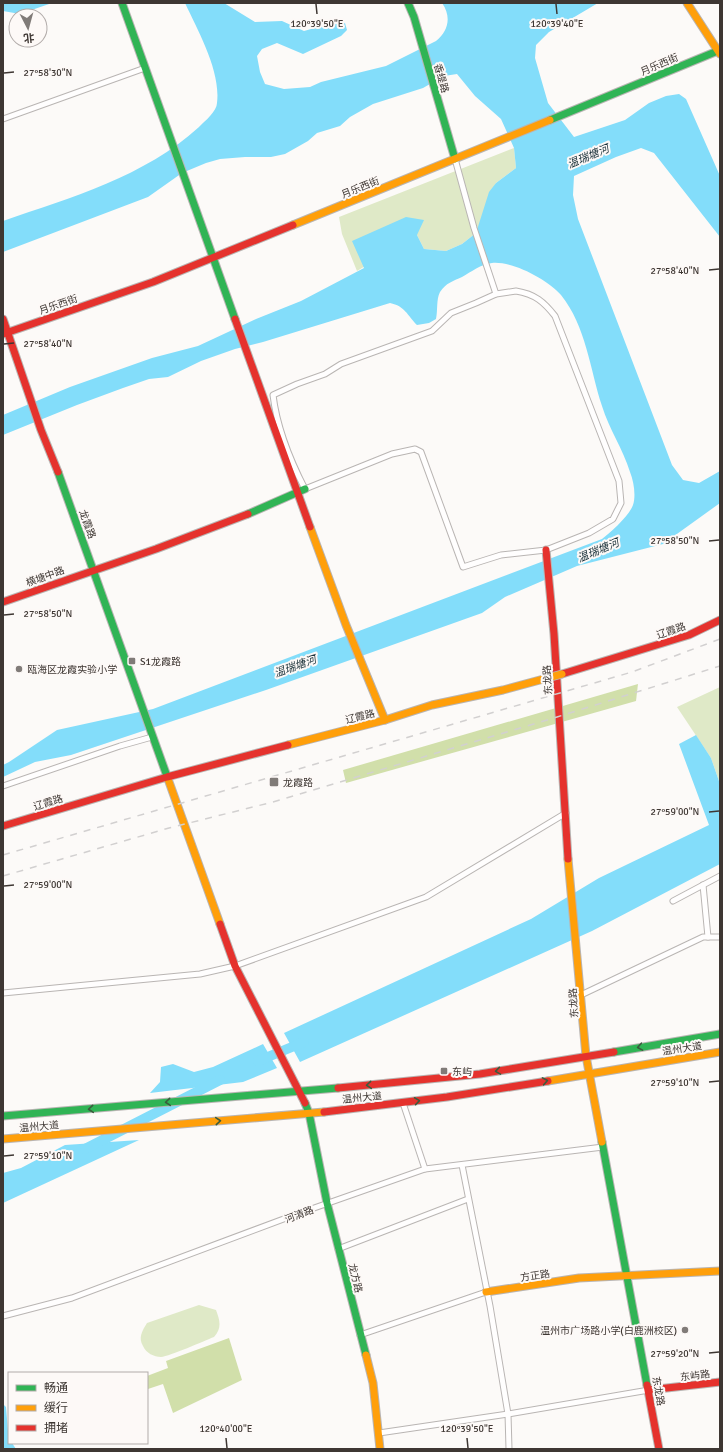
<svg xmlns="http://www.w3.org/2000/svg" width="723" height="1452" font-family="Signika,'Noto Sans SC',sans-serif">
<style>
.green{fill:#dfe9c7}
.forest{fill:#d1dfaa}
.water{fill:#83ddfa}
.lines{fill:none;stroke-linecap:round;stroke-linejoin:round}
.river{stroke:#83ddfa;stroke-width:10}
.street-casing{stroke:#b9b5b3;stroke-width:7}
.fast-casing{stroke:#b9b5b3;stroke-width:9}
.slow-casing{stroke:#b9b5b3;stroke-width:9}
.jam-casing{stroke:#b9b5b3;stroke-width:9}
.street{stroke:#fffefe;stroke-width:5}
.fast{stroke:#30b455;stroke-width:7}
.slow{stroke:#ff9f0a;stroke-width:7}
.jam{stroke:#e5322d;stroke-width:7}
.rail{stroke:#d2d0d0;stroke-width:1.5;stroke-dasharray:7 7;stroke-linecap:butt}
.slow-bridge-casing{stroke:#b9b5b3;stroke-width:9;stroke-linecap:butt}
.slow-bridge{stroke:#ff9f0a;stroke-width:7}
.oneway{stroke:#3a5c3d}
.ticks{fill:none;stroke:#3e3733;stroke-width:1.5}
.poi-dot{fill:#807b78;stroke:#fdf9f7;stroke-width:1.5}
.labels{text-anchor:middle;stroke-width:4;stroke-linejoin:round;paint-order:stroke}
.street-label{font-size:10px;fill:#3e3733;stroke:#fdf9f7}
.poi-label{font-size:10px;fill:#3e3733;stroke:#fdf9f7;text-anchor:start}
.water-label{font-size:11px;font-style:italic;fill:#1d333b;stroke:#fdf9f7}
.ticks-label{font-size:10px;text-anchor:middle;fill:#3e3733;stroke:#fdf9f7;stroke-width:4;stroke-linejoin:round;paint-order:stroke}
</style>
<rect width="100%" height="100%" fill="#fcfaf8"/>
<g class="green">
<polygon points="514,148 516,168 496,183 476,233 462,244 446,251 424,249 417,235 357,271 342,234 339,217"/>
<polygon points="720,687 720,784 711,758 677,707"/>
<path d="M199 1305 216 1310C220 1321 222 1328 214 1337 204 1341 170 1356 161 1357 154 1357 146 1353 143 1346 138 1338 142 1331 147 1323Z"/>
</g>
<g class="forest">
<polygon points="638,684 636,701 346,783 343,770"/>
<polygon points="229,1338 242,1380 173,1413 163,1384 148,1389 147,1376 168,1368 166,1361"/>
</g>
<g class="water">
<polygon points="3,3 52,3 20,14 3,11"/>
<path d="M185 3H224L255 22 282 21 304 31 336 22 345 23 347 30 341 36 303 54 277 43 262 49 257 56 260 72 265 84 284 89 310 87 321 82 386 66 436 41C448 31 452 17 442 3H598L549 32 536 45 535 58 548 103 574 137 625 120 649 103 666 96 679 94 686 99 720 176V237L654 153 641 148 616 157 574 176 573 195 578 219 672 465 683 480 699 483 720 471V503L663 544 577 566 505 597 482 613 266 690 71 755 35 762 3 777V765L9 762 57 730 153 709 602 539C611 532 629 516 633 505 636 496 634 482 630 472 623 449 609 429 602 406 590 369 586 326 561 295 548 280 513 261 492 263 481 264 471 272 462 277 453 281 446 283 440 292 436 300 438 310 436 319L429 323 417 325C407 315 405 306 390 303L263 342 235 349 201 361 168 377 149 379 123 388 77 405 3 435V415L70 387 152 358 198 346 256 319 301 301 364 268 352 241 406 217 424 220 417 235 424 249 446 251 462 244 476 233 489 192 496 183 516 168 514 148 501 119 475 96 457 74 444 76 423 88 373 104 350 117 340 126 317 133 308 141 285 154 271 157H245L220 159 206 163 182 173 148 197 3 252V221C72 197 144 177 199 127 205 121 217 111 217 103 221 71 198 31 185 3Z"/>
<polygon points="696,735 711,758 720,784 720,864 592,931 300,1062 284,1033 531,919 599,878 709,825 679,744"/>
<polygon points="263,1044 277,1068 243,1082 150,1093 160,1082 161,1067 173,1064 194,1072 213,1067"/>
<polygon points="139,1140 3,1203 3,1173 21,1168 65,1145"/>
<polygon points="3,1404 6,1407 9,1443 12,1443 16,1449 3,1449"/>
</g>
<g class="lines">
<g class="river">
<polyline points="258,1061 304,1042"/>
<polyline points="85,1149 220,1080"/>
</g>
<defs>
<g id="street">
<polyline points="3,119 145,68"/>
<polyline points="455,159 474,228 496,294"/>
<path d="M516 291C535 294 544 302 555 316L619 481 621 503 613 519 589 533 546 550 501 555 463 567 421 452 415 449 392 454 305 489C290 460 277 428 273 395L297 384 325 374 341 364 432 331 451 313 476 303 496 294Z"/>
<polyline points="3,786 120,746 152,737"/>
<polyline points="703,885 708,937"/>
<polyline points="673,901 720,876"/>
<polyline points="3,993 200,974 235,966 426,897 566,813"/>
<polyline points="583,994 703,937 720,937"/>
<polyline points="403,1103 425,1169"/>
<polyline points="462,1165 490,1306 508,1414 509,1449"/>
<polyline points="338,1249 468,1199"/>
<polyline points="3,1316 72,1298 297,1214 425,1169 603,1147"/>
<polyline points="360,1335 486,1292"/>
<polyline points="379,1433 508,1414 649,1390"/>
</g>
<g id="fast">
<polyline points="122,3 235,319"/>
<polyline points="408,3 414,17 455,159"/>
<polyline points="550,120 720,50"/>
<polyline points="58,472 168,779"/>
<polyline points="248,514 305,489"/>
<polyline points="614,1052 720,1034"/>
<polyline points="305,1103 309,1113 327,1203 366,1355"/>
<polyline points="3,1116 338,1088"/>
<polyline points="602,1142 647,1385"/>
</g>
<g id="slow">
<polyline points="687,3 720,54"/>
<polyline points="293,225 550,120"/>
<polyline points="310,527 346,625 385,720"/>
<polyline points="288,745 385,720 432,705 503,690 551,677"/>
<polyline points="168,779 220,924"/>
<polyline points="568,859 586,1056 602,1142"/>
<polyline points="548,1081 720,1052"/>
<polyline points="3,1139 324,1112"/>
<polyline points="486,1292 579,1278 720,1271"/>
<polyline points="366,1355 373,1383 380,1449"/>
</g>
<g id="jam">
<polyline points="3,319 41,430 58,472"/>
<polyline points="235,319 310,527"/>
<polyline points="3,334 153,282 293,225"/>
<polyline points="546,550 554,634 568,859"/>
<polyline points="3,602 156,549 248,514"/>
<polyline points="562,674 689,635 720,620"/>
<polyline points="3,826 167,777 288,745"/>
<polyline points="220,924 235,966 305,1103"/>
<polyline points="338,1088 480,1074 614,1052"/>
<polyline points="324,1112 447,1097 548,1081"/>
<polyline points="647,1385 659,1449"/>
<polyline points="649,1390 720,1382"/>
</g>
</defs>
<use href="#street" class="street-casing"/>
<use href="#fast" class="fast-casing"/>
<use href="#slow" class="slow-casing"/>
<use href="#jam" class="jam-casing"/>
<use href="#street" class="street"/>
<use href="#fast" class="fast"/>
<use href="#slow" class="slow"/>
<use href="#jam" class="jam"/>
<g class="rail">
<polyline points="3,855 632,672 720,639"/>
<polyline points="3,876 169,828 273,802 557,717 720,666"/>
</g>
<defs>
<polyline id="slow-bridge" points="551,677 562,674"/>
</defs>
<use href="#slow-bridge" class="slow-bridge-casing"/>
<use href="#slow-bridge" class="slow-bridge"/>
</g>
<defs><path id="oneway-chevron" d="M-2-3.5L2.5 0L-2 3.5" fill="none" stroke-width="1.6" stroke-linecap="round" stroke-linejoin="round"/></defs>
<g class="oneway">
<use href="#oneway-chevron" transform="translate(640 1047) rotate(170)"/>
<use href="#oneway-chevron" transform="translate(498 1071) rotate(171)"/>
<use href="#oneway-chevron" transform="translate(545 1081) rotate(-10)"/>
<use href="#oneway-chevron" transform="translate(369 1085) rotate(175)"/>
<use href="#oneway-chevron" transform="translate(417 1101) rotate(-8)"/>
<use href="#oneway-chevron" transform="translate(168 1102) rotate(175)"/>
<use href="#oneway-chevron" transform="translate(91 1109) rotate(175)"/>
<use href="#oneway-chevron" transform="translate(218 1121) rotate(-5)"/>
</g>
<path class="ticks" d="M316 4 317 14M556 4 557 14M4 73 14 72M709 270 719 269M4 344 14 343M709 541 719 540M4 615 14 614M709 812 719 811M4 886 14 885M709 1082 719 1081M4 1156 14 1155M709 1353 719 1352M226 1438 227 1448M467 1438 468 1448"/>
<g class="poi-dot">
<rect x="128" y="657" width="8" height="8" rx="2"/>
<circle cx="19" cy="669" r="4"/>
<rect x="269" y="777" width="10" height="10" rx="2"/>
<rect x="440" y="1067" width="8" height="8" rx="2"/>
<circle cx="685" cy="1330" r="4"/>
</g>
<g class="labels">
<g class="street-label">
<text transform="translate(659 64) rotate(-23)" y="4">月乐西街</text>
<text transform="translate(442 78) rotate(74)" y="4">香缇路</text>
<text transform="translate(360 187) rotate(-22)" y="4">月乐西街</text>
<text transform="translate(58 304) rotate(-19)" y="4">月乐西街</text>
<text transform="translate(88 524) rotate(70)" y="4">龙霞路</text>
<text transform="translate(45 576) rotate(-20)" y="4">横塘中路</text>
<text transform="translate(671 630) rotate(-19)" y="4">辽霞路</text>
<text transform="translate(547 680) rotate(-94)" y="4">东龙路</text>
<text transform="translate(360 716) rotate(-14)" y="4">辽霞路</text>
<text transform="translate(48 802) rotate(-17)" y="4">辽霞路</text>
<text transform="translate(573 1003) rotate(-94)" y="4">东龙路</text>
<text transform="translate(682 1048) rotate(-9)" y="4">温州大道</text>
<text transform="translate(362 1097) rotate(-6)" y="4">温州大道</text>
<text transform="translate(39 1126) rotate(-5)" y="4">温州大道</text>
<text transform="translate(299 1214) rotate(-20)" y="4">河清路</text>
<text transform="translate(535 1275) rotate(-9)" y="4">方正路</text>
<text transform="translate(356 1278) rotate(76)" y="4">龙方路</text>
<text transform="translate(695 1375) rotate(-7)" y="4">东屿路</text>
<text transform="translate(659 1391) rotate(80)" y="4">东龙路</text>
</g>
<g class="poi-label">
<text x="140" y="665">S1龙霞路</text>
<text x="27" y="673">瓯海区龙霞实验小学</text>
<text x="283" y="786">龙霞路</text>
<text x="452" y="1075">东屿</text>
<text x="677" y="1334" text-anchor="end">温州市广场路小学(白鹿洲校区)</text>
</g>
<g class="water-label">
<text transform="translate(588 156) rotate(-23)" y="4">温瑞塘河</text>
<text transform="translate(598 550) rotate(-23)" y="4">温瑞塘河</text>
<text transform="translate(295 666) rotate(-20)" y="4">温瑞塘河</text>
</g>
</g>
<g class="ticks-label">
<text x="317" y="27">120°39'50"E</text>
<text x="557" y="27">120°39'40"E</text>
<text x="48" y="76">27°58'30"N</text>
<text x="675" y="274">27°58'40"N</text>
<text x="48" y="347">27°58'40"N</text>
<text x="675" y="544">27°58'50"N</text>
<text x="48" y="617">27°58'50"N</text>
<text x="675" y="815">27°59'00"N</text>
<text x="48" y="888">27°59'00"N</text>
<text x="675" y="1086">27°59'10"N</text>
<text x="48" y="1159">27°59'10"N</text>
<text x="675" y="1357">27°59'20"N</text>
<text x="226" y="1432">120°40'00"E</text>
<text x="467" y="1432">120°39'50"E</text>
</g>
<rect width="723" height="1452" fill="none" stroke="#3e3733" stroke-width="8"/>
<rect x="8" y="1372" width="140" height="72" fill="#fdf9f7" stroke="#b1aba9"/>
<rect x="16" y="1385" width="20" height="6" fill="#30b455" stroke="#b1aba9"/>
<text x="44" y="1392" font-size="12" fill="#3e3733">畅通</text>
<rect x="16" y="1405" width="20" height="6" fill="#ff9f0a" stroke="#b1aba9"/>
<text x="44" y="1412" font-size="12" fill="#3e3733">缓行</text>
<rect x="16" y="1425" width="20" height="6" fill="#e5322d" stroke="#b1aba9"/>
<text x="44" y="1432" font-size="12" fill="#3e3733">拥堵</text>
<g transform="translate(28 28) rotate(174)"><circle r="19" fill="#fdf9f7" stroke="#b1aba9"/>
<path d="M0-3L7 15L0 10L-7 15Z" fill="#807b78"/>
<text y="-6" font-size="11" font-weight="bold" text-anchor="middle" fill="#3e3733">北</text>
</g>
</svg>
